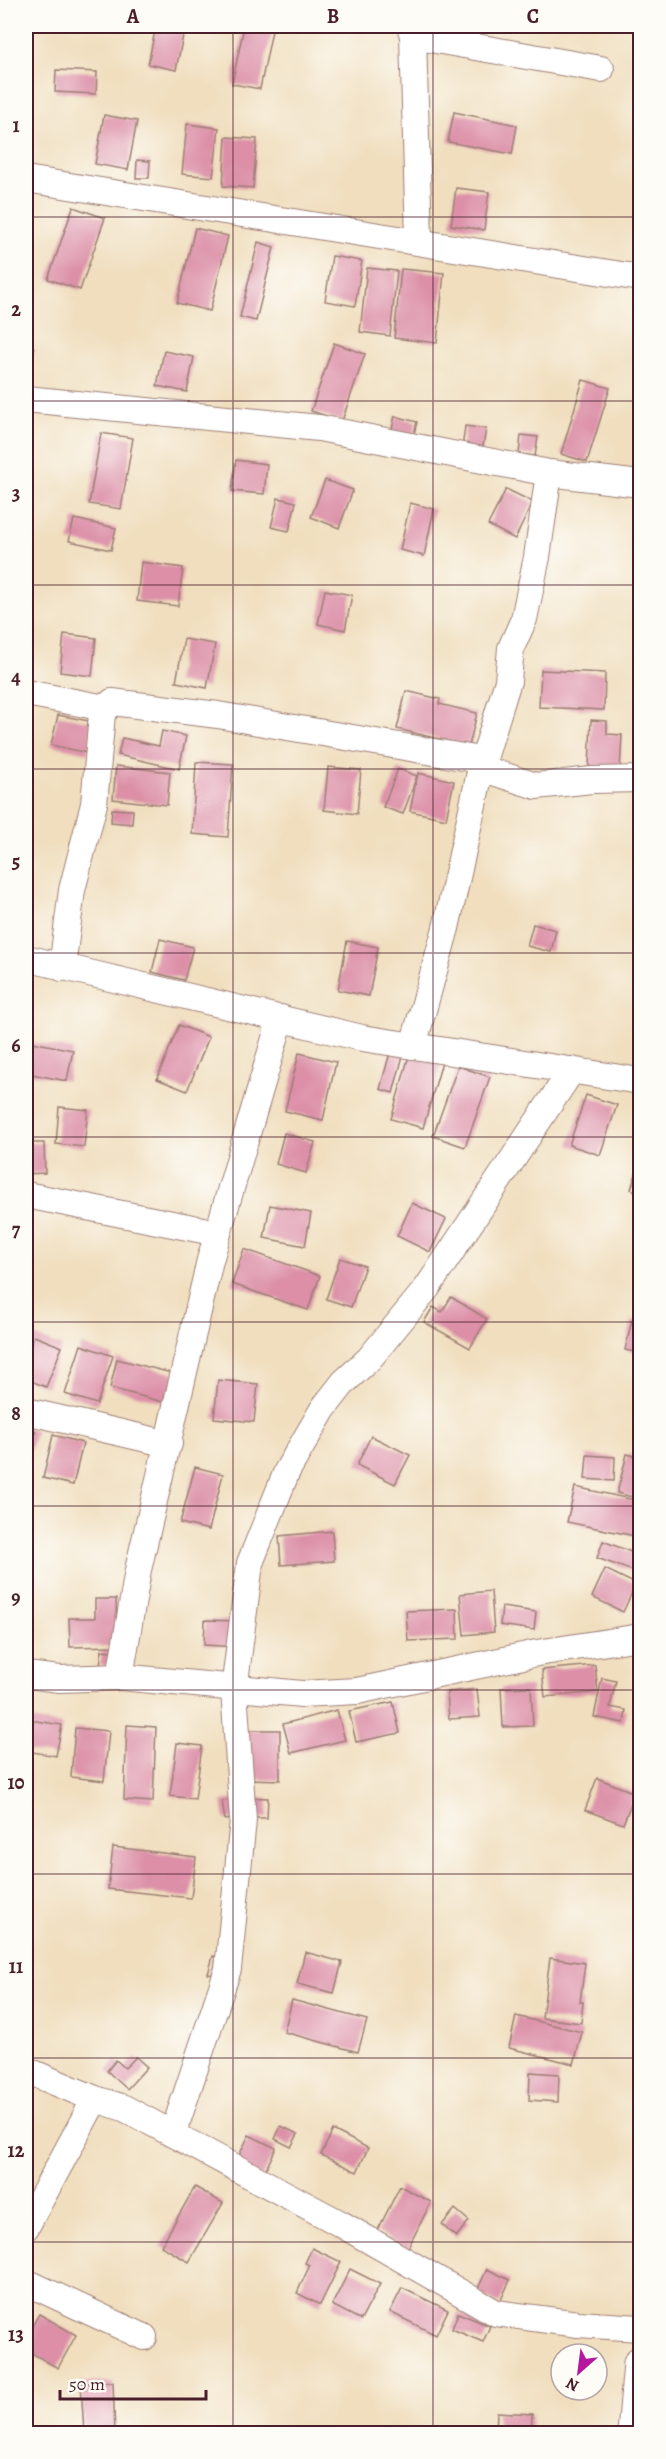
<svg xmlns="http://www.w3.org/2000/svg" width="666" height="2459" font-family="Alegreya,serif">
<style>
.building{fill:#dc8fa7}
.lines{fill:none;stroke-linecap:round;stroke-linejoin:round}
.minor-casing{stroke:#9d7e74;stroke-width:28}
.major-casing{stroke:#9d7e74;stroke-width:35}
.minor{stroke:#fff;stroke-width:26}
.major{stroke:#fff;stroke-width:33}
.grid{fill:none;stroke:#4a1f2b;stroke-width:1.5;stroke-opacity:0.55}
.neatline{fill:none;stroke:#4a1f2b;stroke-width:2}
.grid-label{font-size:20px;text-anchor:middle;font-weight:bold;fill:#4a1f2b}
</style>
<rect width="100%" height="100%" fill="#fdfcf7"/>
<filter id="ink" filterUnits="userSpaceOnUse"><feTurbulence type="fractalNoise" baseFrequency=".0167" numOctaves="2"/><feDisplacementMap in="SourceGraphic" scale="12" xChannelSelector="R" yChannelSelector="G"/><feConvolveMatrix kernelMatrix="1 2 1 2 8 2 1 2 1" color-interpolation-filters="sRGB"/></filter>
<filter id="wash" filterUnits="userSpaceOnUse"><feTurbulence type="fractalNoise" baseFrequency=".008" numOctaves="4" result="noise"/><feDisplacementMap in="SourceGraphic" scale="24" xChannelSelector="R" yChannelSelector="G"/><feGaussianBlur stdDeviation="1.35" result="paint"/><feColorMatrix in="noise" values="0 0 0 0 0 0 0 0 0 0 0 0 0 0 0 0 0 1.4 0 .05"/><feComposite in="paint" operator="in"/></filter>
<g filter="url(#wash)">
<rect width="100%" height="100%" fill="#f0debe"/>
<g id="blocks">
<g class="building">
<polygon points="156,26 185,26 176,70 148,64"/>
<polygon points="244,26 273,26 260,89 232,84"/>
<polygon points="56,70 97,72 96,94 55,92"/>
<polygon points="454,112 517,125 512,154 448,142"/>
<polygon points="104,115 137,121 128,170 95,164"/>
<polygon points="187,124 219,128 213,177 182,174"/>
<polygon points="226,137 257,139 253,188 223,186"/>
<polygon points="137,160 150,161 149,178 136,178"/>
<polygon points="456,188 489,192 484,230 451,225"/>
<polygon points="73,207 105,218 80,290 48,279"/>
<polygon points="195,228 228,236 210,311 177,303"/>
<polygon points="258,242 274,247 256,321 240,317"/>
<polygon points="332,256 362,261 355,306 325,301"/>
<polygon points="367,268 397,271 390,336 360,332"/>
<polygon points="401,269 444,273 437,343 394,338"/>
<polygon points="334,343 365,354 342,421 311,411"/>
<polygon points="26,347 34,348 28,380 26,380"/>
<polygon points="164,351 194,357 187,392 157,386"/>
<polygon points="583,380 610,388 587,462 561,454"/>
<polygon points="395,416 417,422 412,442 390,437"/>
<polygon points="465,426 486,429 482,452 462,449"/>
<polygon points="101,433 133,438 121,509 89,504"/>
<polygon points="521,435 538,437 535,456 519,454"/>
<polygon points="236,460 267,464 264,494 232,491"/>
<polygon points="325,480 353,490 339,528 311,517"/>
<polygon points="506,489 533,502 515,539 488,525"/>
<polygon points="278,498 296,502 289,531 271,527"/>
<polygon points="410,503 434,509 424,556 400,550"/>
<polygon points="74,519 116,528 111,550 69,541"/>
<polygon points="141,562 183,568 178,606 137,601"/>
<polygon points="325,590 352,595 345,630 318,624"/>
<polygon points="64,634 96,638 92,676 60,672"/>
<polygon points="184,639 215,644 207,688 176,682"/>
<polygon points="541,670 605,673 604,710 539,707"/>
<polygon points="406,691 440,699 439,704 477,713 469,746 397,729"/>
<polygon points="58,715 94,722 88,753 51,745"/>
<polygon points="591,720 607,721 607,734 622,735 620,770 589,768"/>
<polygon points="162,731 186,736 179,769 118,755 122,738 159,746"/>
<polygon points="196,762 233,764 228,837 192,834"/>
<polygon points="116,766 170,772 167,805 113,799"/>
<polygon points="328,767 361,770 357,814 324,810"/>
<polygon points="398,769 417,776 403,814 383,807"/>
<polygon points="418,773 454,781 446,819 410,811"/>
<polygon points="112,809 133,810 132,824 111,822"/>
<polygon points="533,924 556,930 551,952 527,946"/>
<polygon points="160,939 193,947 184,980 152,972"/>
<polygon points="347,941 378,947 369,996 338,990"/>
<polygon points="179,1025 209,1037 187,1091 157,1079"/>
<polygon points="32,1042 73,1050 67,1081 26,1073"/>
<polygon points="391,1049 404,1052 393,1093 380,1089"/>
<polygon points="410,1052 442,1062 423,1128 391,1119"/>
<polygon points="299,1053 336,1062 323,1120 285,1111"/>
<polygon points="458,1066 490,1077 465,1147 433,1136"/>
<polygon points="586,1095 617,1105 600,1155 569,1145"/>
<polygon points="59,1107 88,1110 84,1147 56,1144"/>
<polygon points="284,1133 315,1142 306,1173 276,1164"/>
<polygon points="26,1143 44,1143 45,1173 26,1174"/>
<polygon points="636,1174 640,1176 640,1193 631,1189"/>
<polygon points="412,1203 446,1219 430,1252 397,1236"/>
<polygon points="270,1205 311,1213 305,1246 264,1238"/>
<polygon points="244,1249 320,1276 308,1310 232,1284"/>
<polygon points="340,1258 365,1266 351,1307 326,1299"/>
<polygon points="451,1297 487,1319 470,1348 424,1322 433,1307 442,1312"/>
<polygon points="632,1320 640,1322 640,1353 625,1350"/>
<polygon points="34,1336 62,1347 46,1387 26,1379 26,1358"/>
<polygon points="81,1345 113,1356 97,1404 65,1394"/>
<polygon points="117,1359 183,1376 175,1405 110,1388"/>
<polygon points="218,1380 258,1384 254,1422 214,1418"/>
<polygon points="26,1428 36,1431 26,1461"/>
<polygon points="53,1435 83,1443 73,1485 43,1478"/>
<polygon points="371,1436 410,1455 395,1484 357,1465"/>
<polygon points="627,1454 640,1457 640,1499 617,1493"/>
<polygon points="587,1455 615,1457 614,1481 585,1479"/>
<polygon points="195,1467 223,1474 209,1530 180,1523"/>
<polygon points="575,1487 640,1501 635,1536 567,1522"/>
<polygon points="332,1531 334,1561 281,1565 279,1536"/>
<polygon points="603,1541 639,1555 633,1571 597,1558"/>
<polygon points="605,1569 636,1584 623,1612 592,1597"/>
<polygon points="491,1591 494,1632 464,1635 460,1594"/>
<polygon points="95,1599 116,1599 117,1646 70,1647 69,1618 95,1618"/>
<polygon points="502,1607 536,1612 534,1630 500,1625"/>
<polygon points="457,1609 458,1639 408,1641 406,1611"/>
<polygon points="205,1620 237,1621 236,1647 204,1645"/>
<polygon points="102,1650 119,1652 117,1667 100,1665"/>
<polygon points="595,1665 598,1692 545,1697 542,1670"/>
<polygon points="602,1678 616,1681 610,1707 626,1710 624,1723 594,1717"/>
<polygon points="531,1687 533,1726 503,1727 501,1688"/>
<polygon points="477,1689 480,1717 449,1719 447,1692"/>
<polygon points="393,1702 400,1733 356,1742 349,1711"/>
<polygon points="337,1710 345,1740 291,1753 283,1724"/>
<polygon points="30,1720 62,1725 56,1756 26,1751"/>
<polygon points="127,1725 156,1727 153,1802 124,1800"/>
<polygon points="75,1728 109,1731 104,1781 71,1777"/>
<polygon points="245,1730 280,1730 280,1780 245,1779"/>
<polygon points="177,1743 202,1746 195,1799 170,1796"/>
<polygon points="597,1778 635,1793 623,1824 585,1810"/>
<polygon points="249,1797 268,1798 267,1818 248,1818"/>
<polygon points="236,1799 239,1818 225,1820 222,1801"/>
<polygon points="113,1847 196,1857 191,1898 108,1889"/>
<polygon points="305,1952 342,1962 334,1993 297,1984"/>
<polygon points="213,1956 228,1959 224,1977 208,1974"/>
<polygon points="550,1958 585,1963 580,2002 583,2002 581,2023 542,2018"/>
<polygon points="292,2000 367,2020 358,2052 284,2032"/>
<polygon points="516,2016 582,2032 574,2064 509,2048"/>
<polygon points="136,2057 147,2067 127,2089 107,2071 116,2060 125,2068"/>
<polygon points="530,2072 559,2074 558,2102 529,2100"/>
<polygon points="281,2126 298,2134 291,2147 275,2139"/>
<polygon points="333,2130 368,2148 357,2172 321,2155"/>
<polygon points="249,2135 276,2148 262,2177 235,2164"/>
<polygon points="400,2186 431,2202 408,2248 377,2232"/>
<polygon points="195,2187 223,2203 189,2262 161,2246"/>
<polygon points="455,2209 469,2221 456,2237 442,2225"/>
<polygon points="312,2248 341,2262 320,2305 297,2293 310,2265 305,2263"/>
<polygon points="350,2269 380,2284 361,2320 332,2305"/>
<polygon points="487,2269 510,2280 499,2304 476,2293"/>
<polygon points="402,2288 448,2310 436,2335 390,2312"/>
<polygon points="458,2313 490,2326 483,2342 452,2329"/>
<polygon points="39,2314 76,2335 58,2368 26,2350 26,2337"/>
<polygon points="113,2382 115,2433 84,2434 81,2383"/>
<polygon points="497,2412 532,2414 531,2434 496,2434"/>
</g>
</g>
</g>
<g filter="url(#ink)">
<use href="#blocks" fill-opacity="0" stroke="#9d7e74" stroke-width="1.5"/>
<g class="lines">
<defs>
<g id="minor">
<polyline points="410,26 413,36 419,241"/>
<polyline points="413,36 601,69"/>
<polyline points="26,179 640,278"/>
<polyline points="26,399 319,428 549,473 640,484"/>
<polyline points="549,473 537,557 524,619 511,648 508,681 481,768 536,786 592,780 640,779"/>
<polyline points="26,693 106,708"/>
<polyline points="26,958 362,1038 640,1081"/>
<polyline points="62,968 72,890 94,804 102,714 112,702 218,715 469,758 477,761 481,768 446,928 413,1046"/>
<polyline points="26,1195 218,1233"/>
<polyline points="26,1411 169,1444"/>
<polyline points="26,1675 60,1679 120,1677 302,1694 357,1691 537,1653 640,1637"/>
<polyline points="120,1677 138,1570 210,1260 281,1018"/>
<polyline points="26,2070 95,2099 124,2108 341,2224 496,2313 578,2324 640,2328"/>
<polyline points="173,2134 228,1969 243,1820 234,1690 250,1563 287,1471 323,1409 344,1382 369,1359 427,1288 572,1070"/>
<polyline points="26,2227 95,2099"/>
<polyline points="26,2282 144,2337"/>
</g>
<polyline id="major" points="634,2434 640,2363"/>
</defs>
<use href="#minor" class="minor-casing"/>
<use href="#major" class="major-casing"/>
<use href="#minor" class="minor"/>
<use href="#major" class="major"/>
</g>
</g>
<path class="grid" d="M233 26V2434M433 26V2434M26 217H640M26 401H640M26 585H640M26 769H640M26 953H640M26 1137H640M26 1322H640M26 1506H640M26 1690H640M26 1874H640M26 2058H640M26 2242H640"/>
<rect width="666" height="2459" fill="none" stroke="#fdfcf7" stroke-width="66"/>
<g transform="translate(579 2372) rotate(208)"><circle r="28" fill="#fdfcf7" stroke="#b5a4a5" stroke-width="1.5"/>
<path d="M0-4.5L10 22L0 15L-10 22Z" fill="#b5179e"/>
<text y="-9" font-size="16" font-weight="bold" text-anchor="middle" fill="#4a1f2b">N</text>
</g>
<path d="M60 2390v9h146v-9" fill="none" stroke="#4a1f2b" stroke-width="3"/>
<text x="69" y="2390" font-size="18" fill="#4a1f2b" stroke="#fdfcf7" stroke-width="4.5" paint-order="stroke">50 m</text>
<rect x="33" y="33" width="600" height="2393" class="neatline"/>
<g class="grid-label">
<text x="133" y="23">A</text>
<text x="333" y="23">B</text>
<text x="533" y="23">C</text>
<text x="16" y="132">1</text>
<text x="16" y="316">2</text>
<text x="16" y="500">3</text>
<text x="16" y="684">4</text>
<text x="16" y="868">5</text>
<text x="16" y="1052">6</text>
<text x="16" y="1236">7</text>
<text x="16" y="1420">8</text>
<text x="16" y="1604">9</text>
<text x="16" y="1789">10</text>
<text x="16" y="1973">11</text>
<text x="16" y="2157">12</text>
<text x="16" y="2341">13</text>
</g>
</svg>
